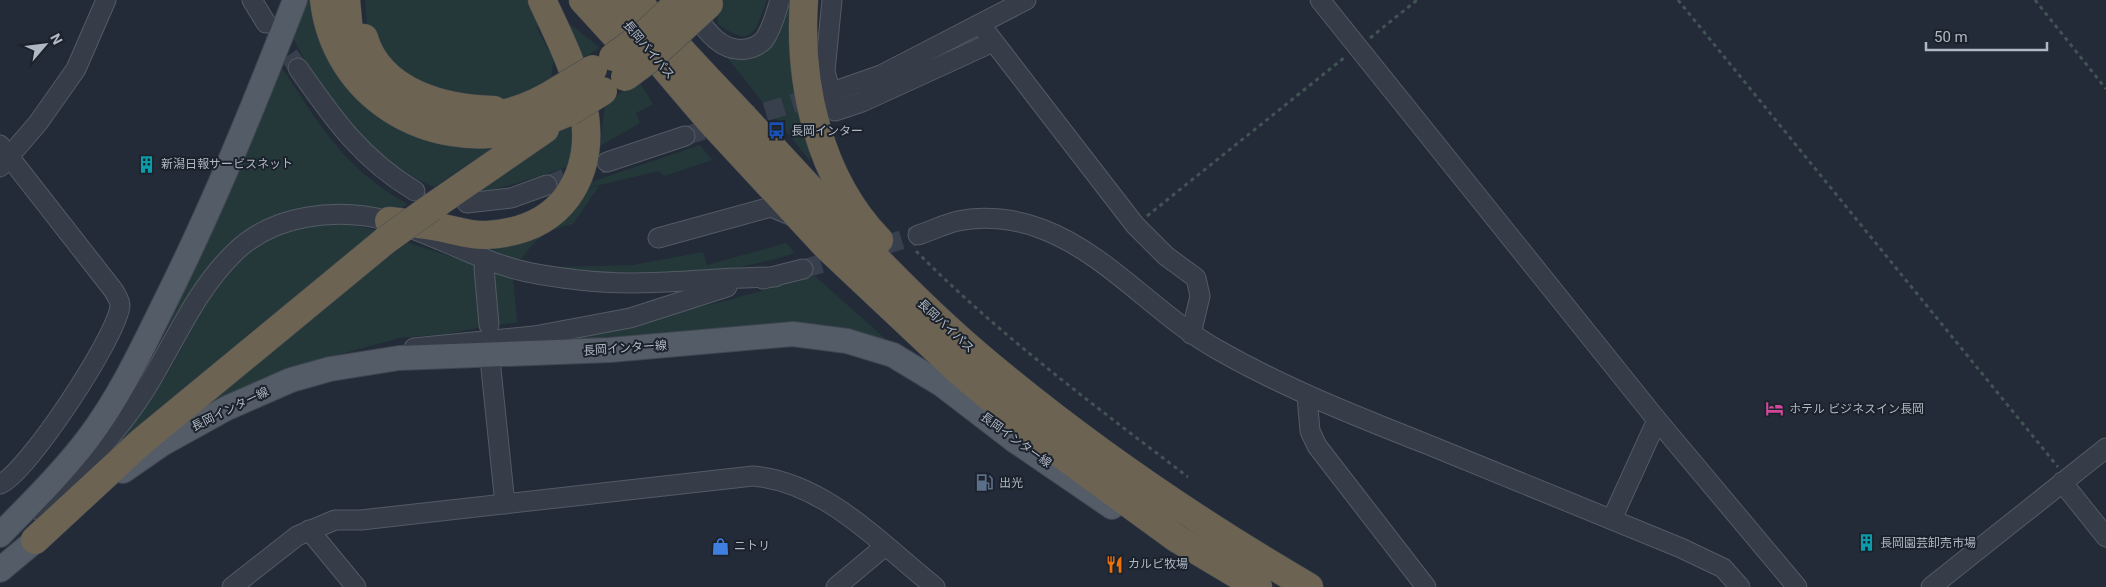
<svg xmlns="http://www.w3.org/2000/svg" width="2106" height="587" font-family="Roboto,'Noto Sans JP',sans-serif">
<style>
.green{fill:#253839}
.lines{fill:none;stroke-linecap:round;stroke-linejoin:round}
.minor-tunnel{stroke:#37404c;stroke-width:19;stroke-dasharray:19 9;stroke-linecap:butt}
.minor-casing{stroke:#535b65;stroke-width:21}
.major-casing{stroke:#3f4651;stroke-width:26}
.highway-casing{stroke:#404852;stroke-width:29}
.path{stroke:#425356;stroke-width:3;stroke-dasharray:4 4;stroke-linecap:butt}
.minor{stroke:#363d48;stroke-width:19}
.major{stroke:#545c68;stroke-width:24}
.highway{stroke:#6d6353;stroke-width:28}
.highway-bridge-casing{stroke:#404852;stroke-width:29;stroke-linecap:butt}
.highway-bridge{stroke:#6d6353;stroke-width:28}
.labels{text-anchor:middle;stroke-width:4;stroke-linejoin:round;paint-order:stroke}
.street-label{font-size:12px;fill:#b0b8c4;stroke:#1b222c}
.poi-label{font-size:12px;fill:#b0b8c4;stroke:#1b222c;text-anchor:start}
</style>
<rect width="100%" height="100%" fill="#222b37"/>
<g class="green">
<path d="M304 0H312L320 31 507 138 434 187C395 171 350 131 327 97 313 77 302 55 291 34Z"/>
<polygon points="365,0 531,0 541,19 537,28 549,51 553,53 554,59 551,78 531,93 490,104 400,77 367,25"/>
<path d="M723 0H767C755 32 753 49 718 24V11Z"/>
<path d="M788 0H793L812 147 810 161 725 55C771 69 776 35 788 0Z"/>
<polygon points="570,24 600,48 583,58 577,47"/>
<path d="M282 68C321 127 343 167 407 204L391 215C377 212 361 207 347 206 239 198 199 277 150 357Z"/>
<polygon points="638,80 653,104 636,113 640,123 600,146 605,104"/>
<path d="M572 122 574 134 570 166C536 177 503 189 468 195L466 191Z"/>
<polygon points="700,145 712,160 664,176 659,171 587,188 588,183"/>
<path d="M599 186 573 224C551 228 535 239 522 258L515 260 494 250V248L528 240 586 189Z"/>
<path d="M307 224H347L380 231 254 330 115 451 113 449C134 423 154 397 171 368 195 326 215 271 258 244 273 234 291 230 307 224Z"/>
<polygon points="403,241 477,265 483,327 446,334 400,338 315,361 277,374 201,410"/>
<path d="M786 243 795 253C719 278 637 278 559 267L633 265 703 252 707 265Z"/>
<polygon points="493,271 513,276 517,322 496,325"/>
<polygon points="815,276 890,343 520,348 725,301"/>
</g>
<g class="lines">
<g class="minor-tunnel">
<polyline points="273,32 298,68"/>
<polyline points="685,136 821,95"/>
<polyline points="547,185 607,162"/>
<polyline points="803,269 918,235"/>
</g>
<defs>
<g id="minor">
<polyline points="252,0 266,23"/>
<polyline points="832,0 825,71 835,111 862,102 993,42"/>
<polyline points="1320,0 1657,420 1797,587"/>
<path d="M689 7C703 26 719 53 746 49 753 48 759 45 764 40 772 29 776 13 780 0"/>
<polyline points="980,24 1135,225 1166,256 1196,278 1200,296 1191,334"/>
<path d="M298 68C333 118 361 159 415 191"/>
<polyline points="841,89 881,75 1026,0"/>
<path d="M0 145 114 291C116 295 120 301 120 305 119 334 26 475 0 484"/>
<polyline points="607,162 685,136"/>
<polyline points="0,167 38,123 76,69 106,0"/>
<polyline points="467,203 511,198 547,185"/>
<path d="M918 235C931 231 944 224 958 221 984 215 1017 219 1042 229 1110 255 1156 316 1220 351 1287 389 1358 417 1429 445 1513 479 1597 513 1681 548L1723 568 1740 587"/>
<polyline points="658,238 771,207 795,217"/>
<polyline points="484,268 489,325"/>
<polyline points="763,279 803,269"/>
<polyline points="414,348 534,336 630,318 727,287"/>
<polyline points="491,369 505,504"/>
<polyline points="1307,396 1310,431 1317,446 1426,587"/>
<polyline points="2062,482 2106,537"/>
<path d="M39 510C78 473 116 436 145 390 174 344 194 292 234 253 273 214 338 207 389 221 429 232 466 254 505 266 529 274 555 277 579 280 645 288 709 277 775 277"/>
<polyline points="1612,519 1657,420"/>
<polyline points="309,530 356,587"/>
<path d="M232 587 297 536 335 520H361L753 476C825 482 881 544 935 587"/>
<polyline points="836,587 884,547"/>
<polyline points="1931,587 2106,448"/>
</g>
<g id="major">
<polyline points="123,471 162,444 227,408 291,380 330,369 399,358 610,350 793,334 847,341 893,355 941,384 1014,440 1112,507"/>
<path d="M0 535C30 504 61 474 87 440 119 398 142 349 165 302 214 204 255 103 295 0"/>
<polyline points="0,570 49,529"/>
</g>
<g id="highway">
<path d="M324 0C335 96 427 151 519 130 536 126 553 118 569 112"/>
<polyline points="346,0 349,32 365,62"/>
<polyline points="583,0 615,35"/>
<polyline points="607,0 710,121 826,246 961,373 1036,436 1176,538 1258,587"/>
<path d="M637 0C677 49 723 94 765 140 835 215 903 292 981 358 1083 444 1194 520 1309 587"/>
<path d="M804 0C798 84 819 178 879 240"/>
<path d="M364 38C380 93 445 109 494 110"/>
<path d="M475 117C505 117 535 105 560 89"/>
<polyline points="432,207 545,129"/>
<path d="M389 221C405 223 422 224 438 227 455 230 469 236 487 235 518 233 548 223 567 197 611 136 570 60 542 0"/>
<polyline points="35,540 141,442 386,240"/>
</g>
</defs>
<use href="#minor" class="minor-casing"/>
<use href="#major" class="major-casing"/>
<use href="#highway" class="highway-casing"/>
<g class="path">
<polyline points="1678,0 2058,467"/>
<polyline points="2035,0 2106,89"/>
<polyline points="1370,38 1417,0"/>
<polyline points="1147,216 1345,57"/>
<path d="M916 251C999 335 1095 406 1188 477"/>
</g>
<use href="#minor" class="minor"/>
<use href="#major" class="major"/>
<use href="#highway" class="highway"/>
<defs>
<g id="highway-bridge">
<polyline points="613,57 647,32 681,0"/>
<polyline points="625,77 648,60 709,4"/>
<polyline points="560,89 593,69"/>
<polyline points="569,112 603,91"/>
<polyline points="386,240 432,207"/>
</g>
</defs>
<use href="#highway-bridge" class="highway-bridge-casing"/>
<use href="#highway-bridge" class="highway-bridge"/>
</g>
<defs>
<symbol id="bus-bare" viewBox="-9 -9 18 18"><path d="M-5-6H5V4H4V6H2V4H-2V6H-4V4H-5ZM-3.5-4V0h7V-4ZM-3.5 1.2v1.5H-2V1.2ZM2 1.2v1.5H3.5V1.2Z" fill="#1a4fb4" stroke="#1b222c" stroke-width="2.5" paint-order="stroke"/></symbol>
<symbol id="building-bare" viewBox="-9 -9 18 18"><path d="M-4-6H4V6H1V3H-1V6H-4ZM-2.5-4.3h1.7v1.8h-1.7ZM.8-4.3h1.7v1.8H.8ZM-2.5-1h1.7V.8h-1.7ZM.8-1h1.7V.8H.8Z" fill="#0f9aa8" stroke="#1b222c" stroke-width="2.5" paint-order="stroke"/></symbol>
<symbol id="hotel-bare" viewBox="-9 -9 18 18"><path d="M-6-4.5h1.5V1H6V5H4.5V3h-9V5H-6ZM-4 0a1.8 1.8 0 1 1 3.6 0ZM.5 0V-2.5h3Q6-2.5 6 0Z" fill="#d1479c" stroke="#1b222c" stroke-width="2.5" paint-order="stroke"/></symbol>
<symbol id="fuel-bare" viewBox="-9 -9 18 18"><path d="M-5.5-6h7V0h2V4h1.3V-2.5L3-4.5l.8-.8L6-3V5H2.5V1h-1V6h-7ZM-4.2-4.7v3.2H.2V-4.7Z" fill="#5c6f8a" stroke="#1b222c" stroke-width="2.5" paint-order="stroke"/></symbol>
<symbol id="shop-bare" viewBox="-9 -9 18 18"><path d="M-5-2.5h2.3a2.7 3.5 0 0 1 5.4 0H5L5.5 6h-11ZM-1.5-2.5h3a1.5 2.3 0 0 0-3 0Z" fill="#3f7fe0" stroke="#1b222c" stroke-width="2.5" paint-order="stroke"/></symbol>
<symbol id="restaurant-bare" viewBox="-9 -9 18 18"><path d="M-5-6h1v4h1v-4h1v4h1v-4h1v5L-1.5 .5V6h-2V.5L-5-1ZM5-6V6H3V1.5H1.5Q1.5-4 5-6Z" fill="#e8710a" stroke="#1b222c" stroke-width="2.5" paint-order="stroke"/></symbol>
</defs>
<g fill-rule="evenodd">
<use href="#bus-bare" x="764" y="118" width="25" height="25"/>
<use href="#building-bare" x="134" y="152" width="25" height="25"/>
<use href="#hotel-bare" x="1762" y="396" width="25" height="25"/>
<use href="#fuel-bare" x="972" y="470" width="25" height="25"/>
<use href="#building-bare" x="1854" y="530" width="25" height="25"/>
<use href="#shop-bare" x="708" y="534" width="25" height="25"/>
<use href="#restaurant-bare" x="1102" y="552" width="25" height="25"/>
</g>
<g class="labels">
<g class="street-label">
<text transform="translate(649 50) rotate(50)" y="4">長岡バイパス</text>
<text transform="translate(946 326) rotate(43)" y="4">長岡バイパス</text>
<text transform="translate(625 348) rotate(-4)" y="4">長岡インター線</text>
<text transform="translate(230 409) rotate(-26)" y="4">長岡インター線</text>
<text transform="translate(1016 440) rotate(36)" y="4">長岡インター線</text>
</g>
<g class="poi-label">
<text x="791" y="135">長岡インター</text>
<text x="161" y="168">新潟日報サービスネット</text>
<text x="1789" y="413">ホテル ビジネスイン長岡</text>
<text x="999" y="487">出光</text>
<text x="1880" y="547">長岡園芸卸売市場</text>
<text x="734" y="550">ニトリ</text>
<text x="1128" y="568">カルビ牧場</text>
</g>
</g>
<g transform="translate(45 45) rotate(62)" stroke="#1b222c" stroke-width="4" paint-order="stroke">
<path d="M0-4L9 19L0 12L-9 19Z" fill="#b0b8c4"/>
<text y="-8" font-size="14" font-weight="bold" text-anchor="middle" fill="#b0b8c4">N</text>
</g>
<path d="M1926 42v8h121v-8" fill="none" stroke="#b0b8c4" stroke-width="2.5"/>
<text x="1934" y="42" font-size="15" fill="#b0b8c4" stroke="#1b222c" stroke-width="4" paint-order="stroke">50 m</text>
</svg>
